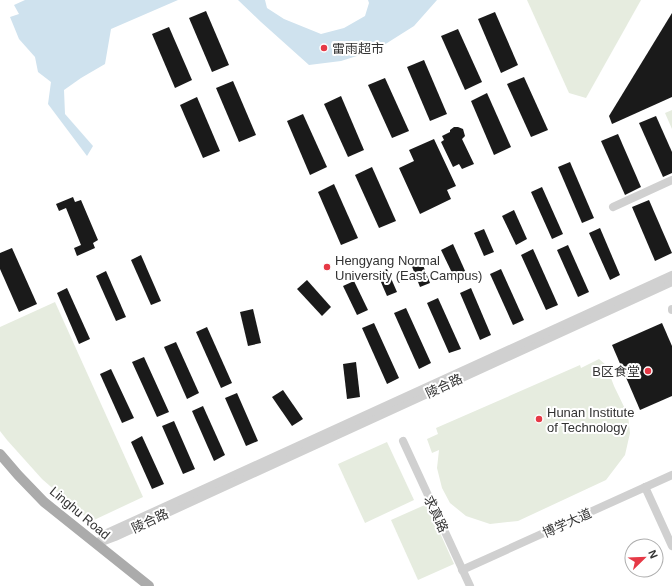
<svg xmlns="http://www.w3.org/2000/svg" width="672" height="586" viewBox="0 0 672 586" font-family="Arial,'Noto Sans SC',sans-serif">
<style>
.green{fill:#e6ecdf}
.water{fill:#cfe2ee}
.building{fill:#1a1a1a}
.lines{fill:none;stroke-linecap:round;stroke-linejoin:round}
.minor{stroke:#d0d0d0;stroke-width:8}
.major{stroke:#ababab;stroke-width:10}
.poi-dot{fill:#e63946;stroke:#fff;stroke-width:1.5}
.labels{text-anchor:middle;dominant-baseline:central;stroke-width:4;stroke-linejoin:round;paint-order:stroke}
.poi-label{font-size:13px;fill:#333;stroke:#fff;text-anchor:start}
.street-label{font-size:13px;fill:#333;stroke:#fff}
</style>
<rect width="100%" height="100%" fill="#fff"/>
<!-- green -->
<g class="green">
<polygon points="527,0 641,0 586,98 569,93"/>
<polygon points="672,110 672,129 665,113"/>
<polygon points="55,302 143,497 94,520 89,520 42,479 7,440 0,431 0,327"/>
<polygon points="599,359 606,365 614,386 628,415 630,433 625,455 606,480 518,521 490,524 466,516 450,503 442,488 437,468 439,450 432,453 427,439 438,434 436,428 580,365 581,368"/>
<polygon points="387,442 414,500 365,523 338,464"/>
<polygon points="427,504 454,564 418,580 391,520"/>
</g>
<!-- water -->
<g class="water">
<polygon points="25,0 178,0 111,29 105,64 81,78 64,90 65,114 93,146 87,156 48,104 51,82 38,72 35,57 19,39 10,17 19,14 14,5"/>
<polygon points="238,0 265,0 267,8 284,19 321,34 344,28 365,16 369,3 368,0 437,0 414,26 376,50 341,61 309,65 261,22"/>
</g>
<!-- building -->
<g class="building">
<polygon points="206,11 229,65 212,72 189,18"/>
<polygon points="495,12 518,65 501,73 478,19"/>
<polygon points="672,13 672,97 612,124 609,116"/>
<polygon points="169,27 192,80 175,88 152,34"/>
<polygon points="458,29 482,82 465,90 441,36"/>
<polygon points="424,60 447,114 430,121 407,67"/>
<polygon points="524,77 548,130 531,137 507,84"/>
<polygon points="385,78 409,131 392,138 368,85"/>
<polygon points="233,81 256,135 239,142 216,88"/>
<polygon points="487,93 511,147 494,155 471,101"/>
<polygon points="341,96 364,150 348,157 324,104"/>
<polygon points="197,97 220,151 203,158 180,105"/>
<polygon points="303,114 327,167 310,175 287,121"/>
<polygon points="656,116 672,152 672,173 663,177 639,123"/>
<polygon points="454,127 458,127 463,129 465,136 462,139 474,164 462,169 459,164 453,167 441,142 444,140 442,136 450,132 450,130"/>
<polygon points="618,134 641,187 625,195 601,141"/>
<polygon points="434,139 456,186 447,190 451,199 420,214 399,168 414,161 409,150"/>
<polygon points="570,162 594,218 582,223 558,167"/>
<polygon points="372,167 396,221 379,228 355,175"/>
<polygon points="334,184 358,238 341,245 318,192"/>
<polygon points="542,187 563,234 552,239 531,192"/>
<polygon points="73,197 75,202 81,200 98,240 93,243 95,248 77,256 74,248 81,245 66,208 59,211 56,204"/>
<polygon points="649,200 672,253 655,261 632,207"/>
<polygon points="514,210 527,239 516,245 502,216"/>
<polygon points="600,228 620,275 610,280 589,233"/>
<polygon points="484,229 494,252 484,256 474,233"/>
<polygon points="453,244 466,273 455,279 441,250"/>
<polygon points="568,245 589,292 578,297 557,250"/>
<polygon points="12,248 37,304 19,312 0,269 0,253"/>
<polygon points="533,249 558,305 546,310 521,255"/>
<polygon points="141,255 161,301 151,305 131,260"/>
<polygon points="421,260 430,283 420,287 411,264"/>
<polygon points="387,269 397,292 387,296 377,273"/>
<polygon points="501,269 524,320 513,325 490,274"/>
<polygon points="106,271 126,317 116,321 96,276"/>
<polygon points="307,280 331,307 322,316 297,289"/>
<polygon points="354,281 368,310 357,315 343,286"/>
<polygon points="67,288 90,339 79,344 57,293"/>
<polygon points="471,288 491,335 480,340 460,293"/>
<polygon points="438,298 461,349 449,353 427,303"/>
<polygon points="406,308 431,363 419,369 394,313"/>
<polygon points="253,309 261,343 248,346 240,312"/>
<polygon points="374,323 399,378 387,384 362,328"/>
<polygon points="662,323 672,346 672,396 640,410 612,345"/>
<polygon points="207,327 232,383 221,388 196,332"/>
<polygon points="176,342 199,393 187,399 164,347"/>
<polygon points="144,357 169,412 157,417 132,362"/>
<polygon points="356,362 360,397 347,399 343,364"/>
<polygon points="111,369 134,418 122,423 100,374"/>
<polygon points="283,390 303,419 292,426 272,397"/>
<polygon points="237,393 258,441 246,446 225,398"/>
<polygon points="203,406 225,455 214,461 192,411"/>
<polygon points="174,421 195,469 183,474 162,426"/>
<polygon points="142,436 164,484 152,489 131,442"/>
</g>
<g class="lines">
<!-- minor -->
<g class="minor">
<polyline points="613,207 672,180"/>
<polyline points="672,309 672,310"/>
<polyline points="403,441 470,586"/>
<polyline points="645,487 672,546"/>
<polyline points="99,543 115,537 672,282"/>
<polyline points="97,544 107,533 672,275"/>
<polyline points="462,570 672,475"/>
</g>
<!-- major -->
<polyline class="major" points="0,454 18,475 44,502 149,586"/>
</g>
<!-- markers -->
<g class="poi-dot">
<circle cx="324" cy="48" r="4"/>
<circle cx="327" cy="267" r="4"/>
<circle cx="648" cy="371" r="4"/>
<circle cx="539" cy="419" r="4"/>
</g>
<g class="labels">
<!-- poi labels -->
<g class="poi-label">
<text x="332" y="48">雷雨超市</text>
<text x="335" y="260">Hengyang Normal<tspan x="335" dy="15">University (East Campus)</tspan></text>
<text x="640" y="371" text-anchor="end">B区食堂</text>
<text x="547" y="412">Hunan Institute<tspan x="547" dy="15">of Technology</tspan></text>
</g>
<!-- street labels -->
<g class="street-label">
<text transform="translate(444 386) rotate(-25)">陵合路</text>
<text transform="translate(80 513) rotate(40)">Linghu Road</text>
<text transform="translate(436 514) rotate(65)">求真路</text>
<text transform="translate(150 521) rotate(-25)">陵合路</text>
<text transform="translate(567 523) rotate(-24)">博学大道</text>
</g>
</g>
<!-- north arrow -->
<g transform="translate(644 558) rotate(67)"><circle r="19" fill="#ffffff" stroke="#adadad"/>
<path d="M0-3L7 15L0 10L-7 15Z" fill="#e63946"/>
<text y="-6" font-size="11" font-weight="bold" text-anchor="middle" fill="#333333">N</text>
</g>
</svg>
